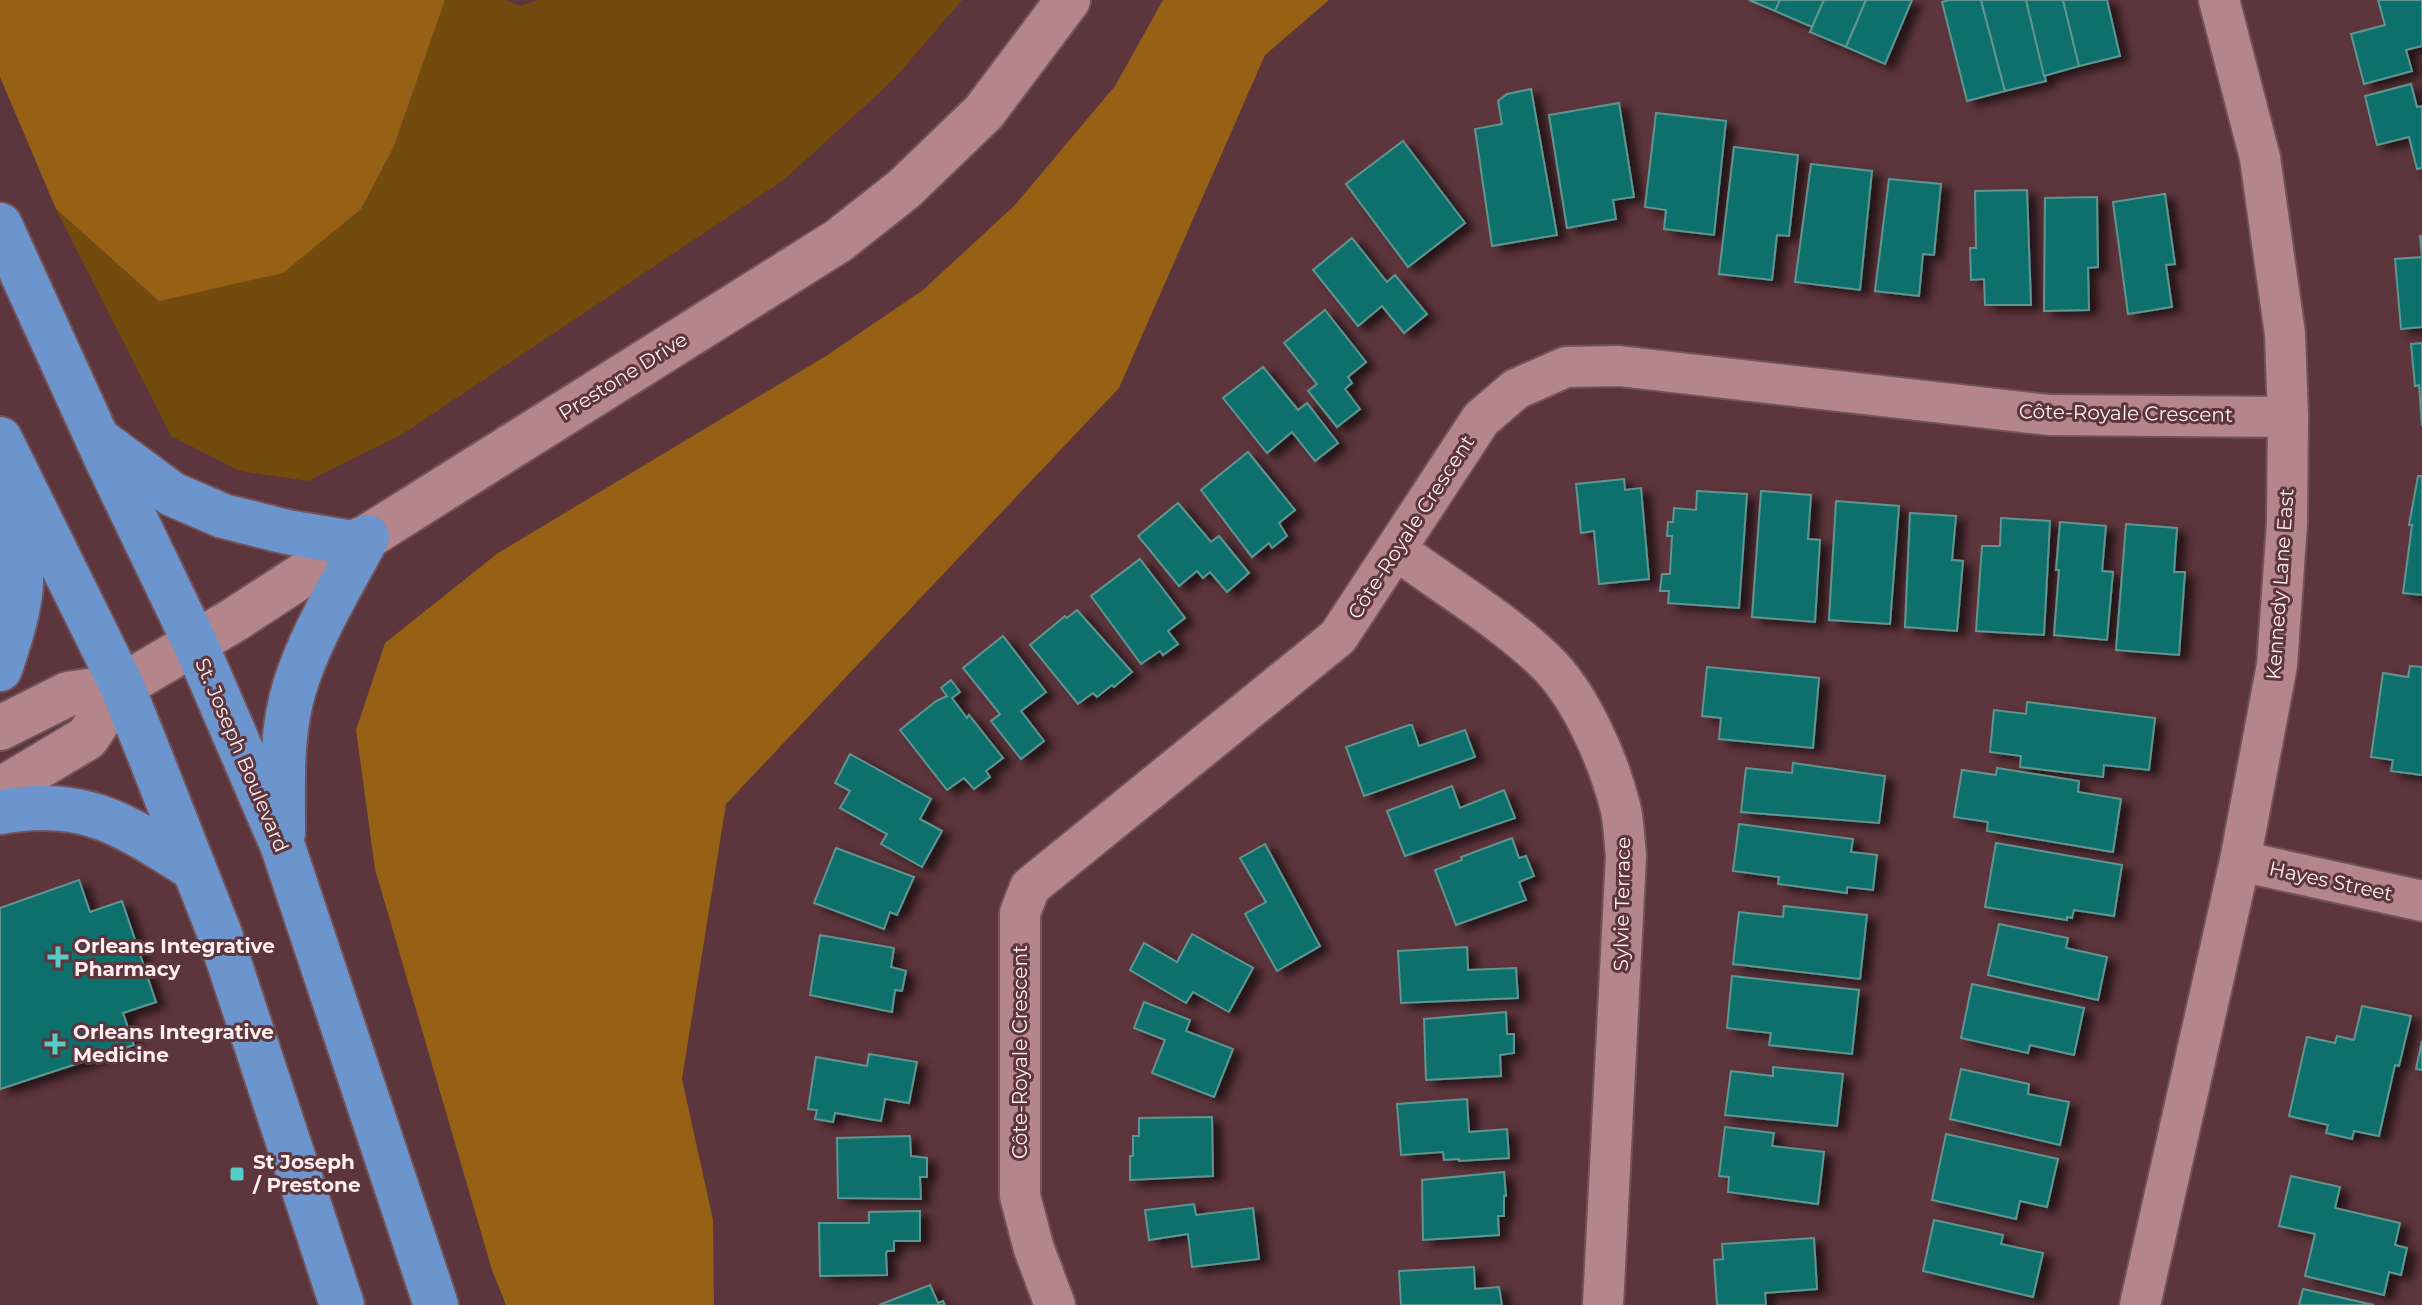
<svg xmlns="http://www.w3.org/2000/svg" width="2422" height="1305" viewBox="0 0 2422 1305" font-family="Montserrat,sans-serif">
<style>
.green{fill:#744b0e}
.forest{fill:#966114}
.building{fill:#0e706c;stroke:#5f9591;stroke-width:2;filter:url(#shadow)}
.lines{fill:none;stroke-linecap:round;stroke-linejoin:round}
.minor-casing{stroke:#725359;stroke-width:44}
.tertiary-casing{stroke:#725359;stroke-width:48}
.primary-casing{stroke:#725359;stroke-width:48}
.minor{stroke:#b4858b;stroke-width:40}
.tertiary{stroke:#b4858b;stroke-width:44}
.primary{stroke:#6d95cd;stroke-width:44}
.poi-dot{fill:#54cdc6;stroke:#5d353c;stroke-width:3}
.labels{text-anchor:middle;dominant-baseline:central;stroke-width:6;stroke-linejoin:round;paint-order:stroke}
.street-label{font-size:20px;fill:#ffeff1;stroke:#5d353c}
.poi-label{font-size:20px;font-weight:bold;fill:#ffeff1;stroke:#5d353c;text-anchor:start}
</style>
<defs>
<filter id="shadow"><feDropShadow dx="9" dy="5" stdDeviation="4" flood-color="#0009"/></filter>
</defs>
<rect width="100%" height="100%" fill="#5d353c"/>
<!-- green -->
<polygon class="green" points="445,0 505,0 520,6 538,0 962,0 894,79 785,179 401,435 308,481 240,471 171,436 56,209 159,301 394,146"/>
<!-- forest -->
<g class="forest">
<polygon points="0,0 445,0 394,146 361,209 283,273 159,301 56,209 0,77"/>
<polygon points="1163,0 1329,0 1265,55 1119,388 726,804 682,1079 713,1220 714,1305 506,1305 492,1270 375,869 356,730 385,643 498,553 826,356 923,290 1015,205 1115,86"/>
</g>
<!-- building -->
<g class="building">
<polygon points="1749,0 1780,0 1775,11"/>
<polygon points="1780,0 1824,0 1812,27 1775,11"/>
<polygon points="1824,0 1866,0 1846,47 1810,32"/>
<polygon points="1866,0 1912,0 1885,64 1846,47"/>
<polygon points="1949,0 1981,0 2005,91 1967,101 1942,2"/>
<polygon points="1981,0 2026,0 2046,81 2005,91"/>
<polygon points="2026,0 2063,0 2079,66 2044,76"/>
<polygon points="2063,0 2107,0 2120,56 2079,66"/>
<polygon points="2378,0 2422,0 2422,46 2406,50 2412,71 2364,84 2351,34 2385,25"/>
<polygon points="2411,84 2417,107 2422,106 2422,168 2417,169 2409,137 2377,145 2365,96"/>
<polygon points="1531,89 1557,235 1492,246 1475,129 1502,124 1498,101 1507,94"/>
<polygon points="1619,103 1634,197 1613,200 1616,219 1567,228 1549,115"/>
<polygon points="1656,113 1726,121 1714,235 1664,229 1666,210 1645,207"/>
<polygon points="1403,141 1465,223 1408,267 1346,184"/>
<polygon points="1734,147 1798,155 1789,236 1777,235 1772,280 1719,274"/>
<polygon points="1811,164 1872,171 1860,290 1795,282"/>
<polygon points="1889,179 1941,184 1934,255 1923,254 1919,296 1875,291"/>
<polygon points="2027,190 2031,305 1985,305 1984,279 1971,280 1970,248 1976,248 1975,191"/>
<polygon points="2165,194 2175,264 2166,265 2172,307 2128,314 2113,202"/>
<polygon points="2097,197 2098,267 2088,268 2089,310 2044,311 2045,198"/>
<polygon points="2420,236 2422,236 2422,327 2401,329 2395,259 2422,257"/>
<polygon points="1352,238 1387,282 1395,275 1427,314 1404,333 1382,306 1358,326 1313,270"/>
<polygon points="1325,310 1366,362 1348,377 1352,383 1345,389 1360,409 1337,427 1308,391 1317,384 1284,343"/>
<polygon points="2422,343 2422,426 2419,385 2415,386 2411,344"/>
<polygon points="1263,367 1298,410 1307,403 1338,443 1315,461 1292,432 1267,453 1223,398"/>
<polygon points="1248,452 1295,510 1279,523 1287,536 1272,548 1269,543 1252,557 1201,490"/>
<polygon points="2418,476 2422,476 2422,595 2403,593 2412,525 2409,525"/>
<polygon points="1624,479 1625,490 1641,488 1649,579 1599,584 1594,531 1581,533 1576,484"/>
<polygon points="1697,491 1747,494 1739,608 1668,603 1669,591 1660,591 1662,574 1670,574 1672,536 1667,536 1668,522 1673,522 1674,508 1696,510"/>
<polygon points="1761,491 1811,495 1808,539 1820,540 1815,622 1752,617"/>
<polygon points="1836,501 1899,506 1890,624 1829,620"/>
<polygon points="1178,503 1211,542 1219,536 1249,573 1227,592 1210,572 1203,578 1197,571 1179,586 1138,536"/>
<polygon points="1910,513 1956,516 1952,560 1963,561 1957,631 1905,627"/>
<polygon points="2001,518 2050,521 2044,635 1976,631 1982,546 2000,546"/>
<polygon points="2060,522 2106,526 2102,571 2113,572 2107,640 2054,635 2059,570 2056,570"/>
<polygon points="2126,524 2177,528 2174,572 2185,572 2179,655 2116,650"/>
<polygon points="1140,559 1185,618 1168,631 1178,644 1163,655 1160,651 1141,664 1091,596"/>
<polygon points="1077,610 1132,672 1114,687 1112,685 1097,697 1093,693 1078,704 1030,645 1065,616 1067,618"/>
<polygon points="1003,636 1046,692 1021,711 1044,741 1021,759 991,721 1000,714 963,668"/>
<polygon points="2410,666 2422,667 2422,775 2391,771 2393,760 2371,757 2383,673 2408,677"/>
<polygon points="1707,667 1819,678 1813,748 1719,739 1721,718 1702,716"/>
<polygon points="951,680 960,692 952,698 967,718 969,715 1003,758 986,771 990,777 974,789 964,778 947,790 900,730 936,701 947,696 941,688"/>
<polygon points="2027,702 2155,718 2149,770 2104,765 2103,777 2020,767 2021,756 1990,752 1994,710 2026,714"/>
<polygon points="1409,725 1412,725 1419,746 1465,730 1475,757 1364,796 1346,747"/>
<polygon points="850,754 931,799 920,819 942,831 922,867 881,844 887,834 840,808 850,791 835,783"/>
<polygon points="1793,763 1885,776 1879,823 1741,812 1746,768 1792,773"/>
<polygon points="1997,768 2079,781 2078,792 2121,799 2113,852 1987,831 1988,822 1954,817 1962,770 1996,775"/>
<polygon points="1452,786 1460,808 1504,790 1515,818 1405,856 1387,811"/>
<polygon points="1739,824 1853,839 1851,852 1877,855 1873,890 1847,887 1847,893 1778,884 1779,877 1733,871"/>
<polygon points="1512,838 1519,858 1526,856 1534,876 1519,882 1526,900 1456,925 1435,870 1462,860 1461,857"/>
<polygon points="1996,843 2122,865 2114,916 2074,910 2072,918 2067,917 2067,920 1985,907"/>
<polygon points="1265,844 1320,946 1277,971 1245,914 1266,902 1240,858"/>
<polygon points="836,848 914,877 897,915 890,912 884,929 814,903"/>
<polygon points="79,880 90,912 122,901 156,1002 123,1013 134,1045 0,1089 0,908"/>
<polygon points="1784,906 1867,915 1860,979 1733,964 1739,912 1783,917"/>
<polygon points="1999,924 2068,938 2066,948 2107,957 2098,1000 1988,975"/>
<polygon points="1192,934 1253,968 1229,1012 1193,992 1186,1003 1130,970 1144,943 1177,962"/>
<polygon points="820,935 894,948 891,967 906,971 902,991 895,990 892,1012 810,995"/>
<polygon points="1467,947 1468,970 1516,968 1518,998 1401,1003 1398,951"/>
<polygon points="1732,976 1859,990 1852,1054 1769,1045 1771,1033 1727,1028"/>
<polygon points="1972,984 2084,1008 2074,1055 2030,1045 2028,1053 1961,1038"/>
<polygon points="1144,1002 1190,1020 1186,1031 1233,1049 1214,1097 1152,1073 1165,1040 1134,1028"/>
<polygon points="2362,1006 2411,1016 2399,1066 2395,1065 2379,1136 2354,1131 2352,1139 2326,1133 2328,1125 2289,1116 2307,1037 2335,1043 2337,1036 2354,1040"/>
<polygon points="1506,1012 1507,1034 1514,1034 1514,1053 1500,1055 1501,1076 1426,1080 1424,1019"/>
<polygon points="2422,1041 2422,1070 2416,1069"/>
<polygon points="869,1054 917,1062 909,1103 885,1099 881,1121 835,1113 833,1122 815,1119 817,1110 808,1109 816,1057 867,1066"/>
<polygon points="1773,1067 1843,1074 1837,1126 1725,1115 1731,1071 1773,1076"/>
<polygon points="1961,1069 2029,1084 2028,1094 2069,1102 2060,1145 1950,1119"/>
<polygon points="1467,1099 1469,1132 1507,1129 1509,1158 1459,1161 1459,1159 1444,1160 1443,1152 1401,1155 1397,1104"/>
<polygon points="1212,1117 1213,1176 1130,1180 1130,1156 1133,1156 1133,1136 1139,1136 1139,1118"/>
<polygon points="1725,1127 1774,1133 1772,1146 1824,1152 1818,1204 1728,1192 1729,1177 1719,1176"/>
<polygon points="1946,1134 2058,1159 2047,1207 2020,1201 2016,1219 1932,1200"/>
<polygon points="910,1136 911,1156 927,1158 927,1177 920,1177 921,1199 838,1198 837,1138"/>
<polygon points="1504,1172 1506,1196 1504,1196 1504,1216 1498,1216 1499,1235 1423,1240 1422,1180"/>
<polygon points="2291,1176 2340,1187 2335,1208 2400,1223 2395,1245 2407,1248 2401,1275 2389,1272 2384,1295 2305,1276 2315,1234 2279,1226"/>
<polygon points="1194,1204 1196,1215 1253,1208 1259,1259 1192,1267 1188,1234 1149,1240 1145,1210"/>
<polygon points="920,1211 920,1241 894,1241 894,1251 887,1251 886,1254 887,1275 820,1276 819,1223 869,1223 869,1212"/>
<polygon points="1934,1220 2003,1235 2001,1244 2043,1253 2033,1297 1923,1271"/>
<polygon points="1814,1238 1817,1289 1765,1293 1766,1305 1717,1305 1714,1260 1723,1259 1722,1244"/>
<polygon points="1474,1267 1475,1289 1499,1287 1502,1305 1401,1305 1399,1271"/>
<polygon points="930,1285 938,1303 943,1301 945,1305 879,1305"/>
<polygon points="2303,1289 2374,1305 2299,1305"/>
</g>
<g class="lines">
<!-- minor casing -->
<g class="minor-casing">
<g id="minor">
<path d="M1397,550c48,36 103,68 147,110 36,34 64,99 76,146 4,15 4,33 6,49l-23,450"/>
<polyline points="2240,861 2422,901"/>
<polyline points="1055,1305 1034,1249 1020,1196 1020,913 1030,887 1338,637 1481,419 1516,389 1566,367 1619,366 2049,415 2288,417"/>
<polyline points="2140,1305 2240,861 2277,665 2287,523 2288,417 2285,334 2260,158 2219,0"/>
</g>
</g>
<!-- tertiary casing -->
<g class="tertiary-casing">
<g id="tertiary">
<polyline points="0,728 68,694 122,686 234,620 352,543 367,537 838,241 904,189 984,112 1068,0"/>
<polyline points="0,790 87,738 122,686"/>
</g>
</g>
<!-- primary casing -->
<g class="primary-casing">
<g id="primary">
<polyline points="0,225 107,460 195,643 283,847 436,1305"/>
<polyline points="0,439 122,686 152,761 219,932 342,1305"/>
<polyline points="99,440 172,494 223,516 287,532 352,543"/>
<path d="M0,669c8,-24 16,-48 20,-74 4,-33 -2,-69 -4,-103"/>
<path d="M0,812c86,-15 124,13 194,57"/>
<path d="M283,833c0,-49 -3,-100 12,-147 16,-52 47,-101 72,-149"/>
</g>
</g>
<!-- minor -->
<use href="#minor" class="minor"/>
<!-- tertiary -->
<use href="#tertiary" class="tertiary"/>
<!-- primary -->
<use href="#primary" class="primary"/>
</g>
<!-- markers -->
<g class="poi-dot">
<path d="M54 945h8v8h8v8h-8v8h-8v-8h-8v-8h8z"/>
<path d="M51 1032h8v8h8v8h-8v8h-8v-8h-8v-8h8z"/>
<rect x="229" y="1166" width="16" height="16" rx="4"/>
</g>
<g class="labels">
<!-- street labels -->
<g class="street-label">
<text transform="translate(623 376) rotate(-32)">Prestone Drive</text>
<text transform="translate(2126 413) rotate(1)">Côte-Royale Crescent</text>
<text transform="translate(1411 527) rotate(-57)">Côte-Royale Crescent</text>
<text transform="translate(2280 584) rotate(-86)">Kennedy Lane East</text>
<text transform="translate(242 755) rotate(67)">St. Joseph Boulevard</text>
<text transform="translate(2331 881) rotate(12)">Hayes Street</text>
<text transform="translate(1622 904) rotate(-89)">Sylvie Terrace</text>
<text transform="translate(1020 1052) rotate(-90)">Côte-Royale Crescent</text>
</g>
<!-- poi labels -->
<g class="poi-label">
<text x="74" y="946">Orleans Integrative<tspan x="74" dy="23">Pharmacy</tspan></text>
<text x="73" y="1032">Orleans Integrative<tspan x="73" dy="23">Medicine</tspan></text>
<text x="253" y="1162">St Joseph<tspan x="253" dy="23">/ Prestone</tspan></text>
</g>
</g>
</svg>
